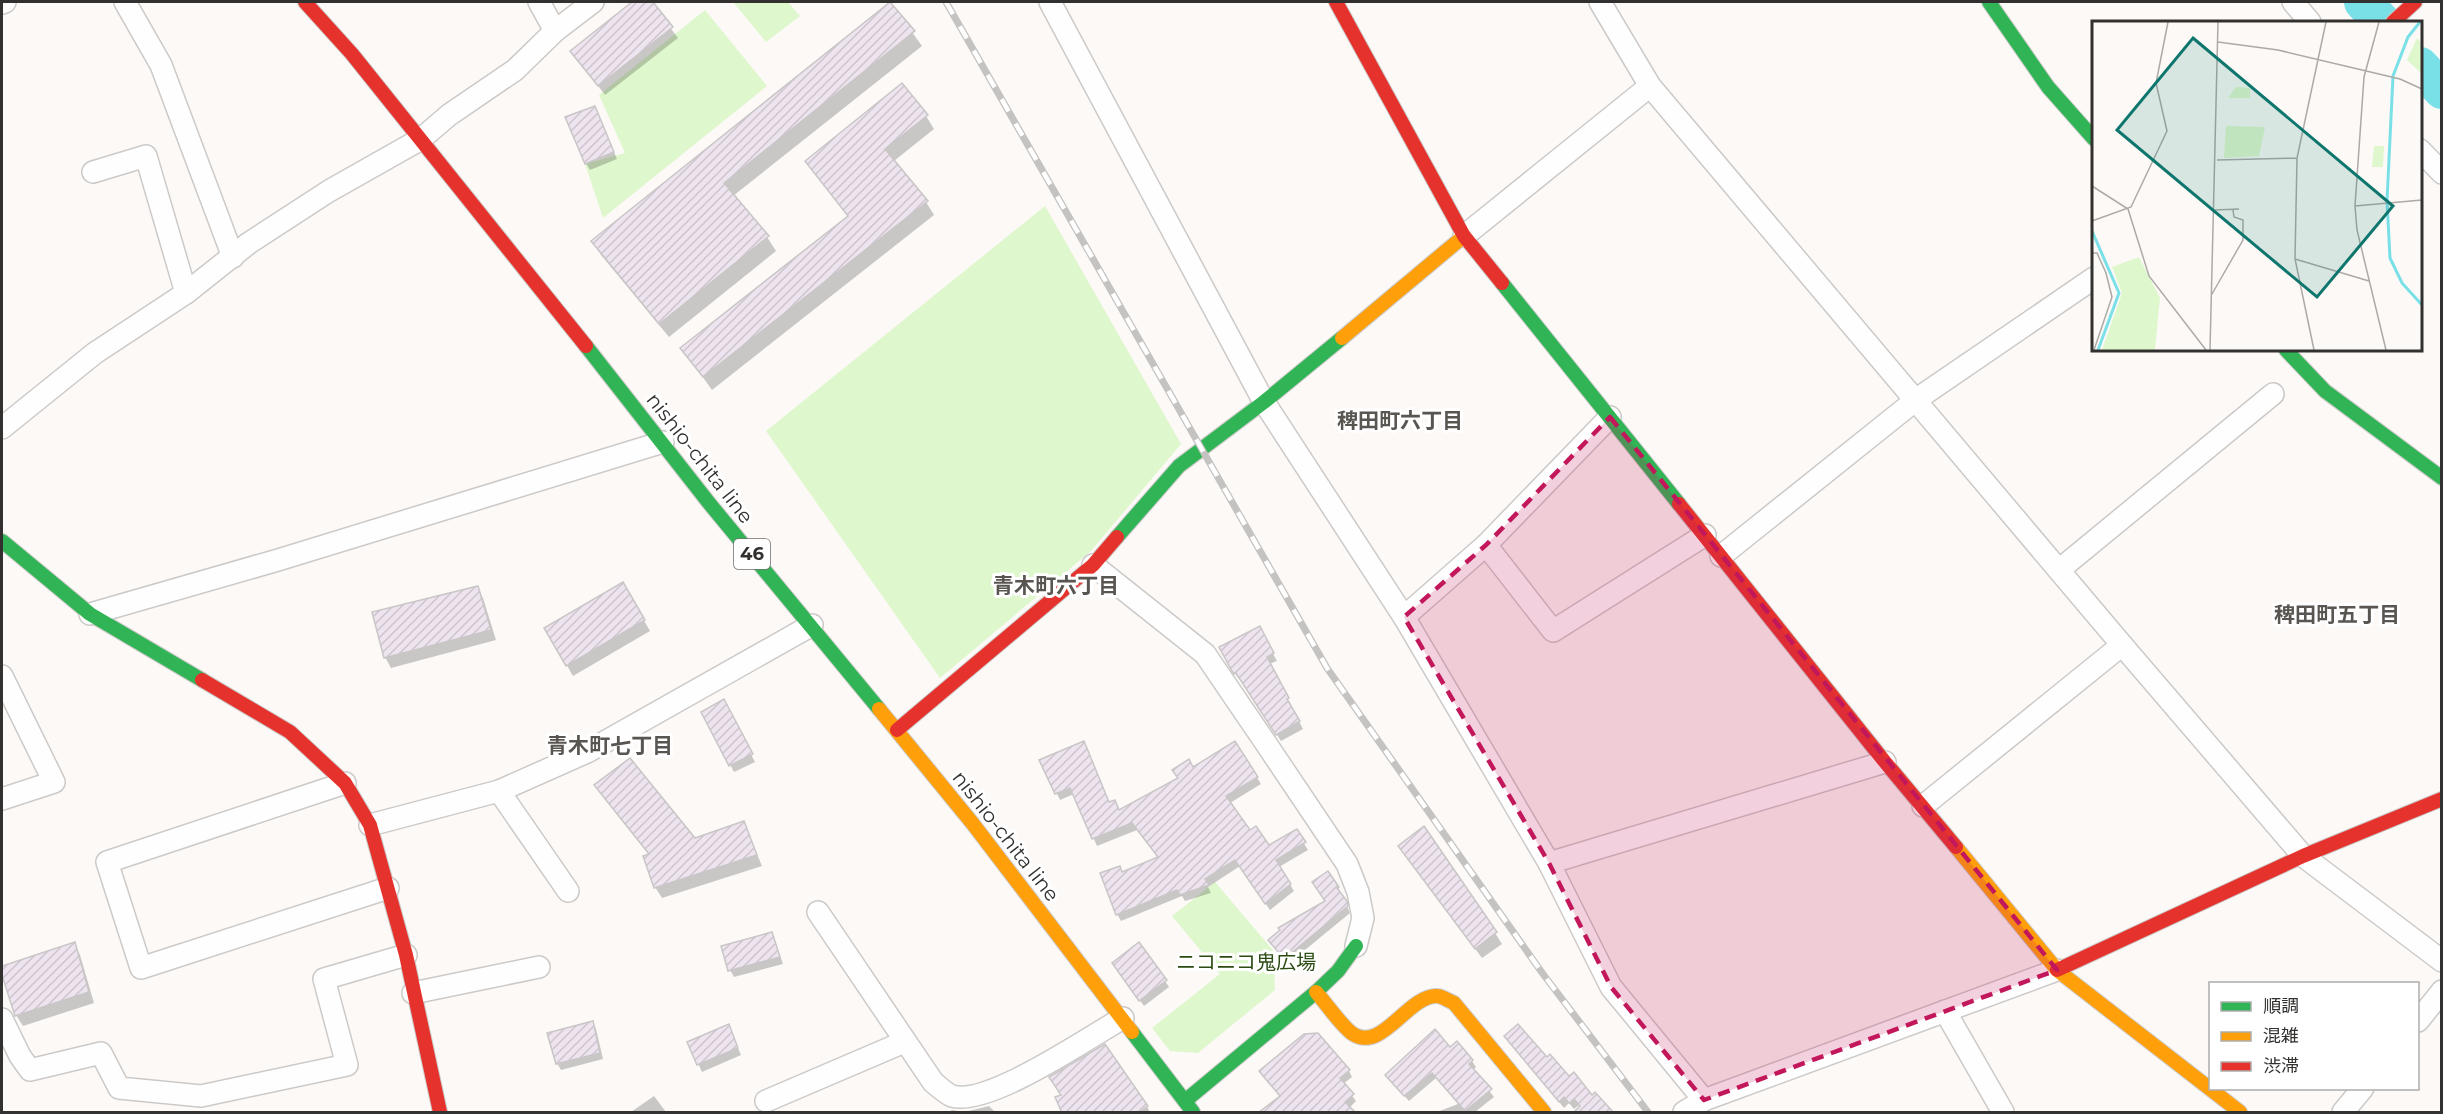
<svg xmlns="http://www.w3.org/2000/svg" width="2443" height="1114" viewBox="0 0 2443 1114" font-family="Montserrat,'Noto Sans JP',sans-serif">
<style>
.green{fill:#dff7cd}
.shadow{fill:#0003}
.lines{fill:none;stroke-linecap:round;stroke-linejoin:round}
.river{stroke:#7ae0e8;stroke-width:38}
.building{fill:url(#building-hatch);stroke:#c8c6c6;stroke-width:1.5}
.street-casing{stroke:#cccac8;stroke-width:24}
.fast-casing{stroke:#cccac8;stroke-width:16}
.slow-casing{stroke:#cccac8;stroke-width:16}
.jam-casing{stroke:#cccac8;stroke-width:16}
.street{stroke:#fffefe;stroke-width:21}
.fast{stroke:#30b455;stroke-width:14}
.slow{stroke:#ff9f0a;stroke-width:14}
.jam{stroke:#e5322d;stroke-width:14}
.rail-casing{stroke:#c4c3c2;stroke-width:7}
.rail{stroke:#fff;stroke-width:4.5;stroke-dasharray:14;stroke-linecap:butt}
.marked{fill:#c2185b;fill-opacity:0.2;stroke:#c2185b;stroke-width:4.5;stroke-dasharray:12 8;stroke-linejoin:round}
.labels{text-anchor:middle;dominant-baseline:central;stroke-width:6;stroke-linejoin:round;paint-order:stroke}
.shield{fill:#fff;stroke:#706f6d;stroke-width:1.5}
.shield-label{font-size:18px;font-weight:bold;fill:#33312f}
.street-label{font-size:20px;fill:#33312f;stroke:#fff}
.park-label{font-size:20px;fill:#2c4b13;stroke:#fff}
.neighbourhood-label{font-size:21px;font-weight:bold;fill:#595551;stroke:#fff}
.inset-river{fill:none;stroke:#7ae0e8;stroke-width:3}
.inset-road{fill:none;stroke:#aca9a7;stroke-width:1.5}
.view{fill:#0f766e;fill-opacity:0.15;stroke:#0f766e;stroke-width:3}
.inset-edge{fill:none;stroke:#33312f;stroke-width:3}
</style>
<defs>
<pattern id="building-hatch" width="6" height="6" patternUnits="userSpaceOnUse" patternTransform="scale(1.5)"><rect width="6" height="6" fill="#eee4ef"/><path d="M-1 1l2-2M0 6l6-6M5 7l2-2" fill="none" stroke="#cdc4cd"/></pattern>
</defs>
<rect width="100%" height="100%" fill="#fcf9f7"/>
<!-- green -->
<g class="green">
<polygon points="733,2 788,2 800,16 766,42"/>
<polygon points="705,10 767,86 603,218 585,164 625,153 599,95"/>
<polygon points="1045,206 1181,444 1091,551 940,678 766,431"/>
<polygon points="1215,882 1283,962 1274,970 1275,990 1198,1053 1170,1051 1152,1028 1220,974 1172,916"/>
</g>
<!-- shadow -->
<g class="shadow">
<polygon points="634,2 651,2 678,38 605,95 572,51"/>
<polygon points="891,3 922,46 733,196 767,237 776,251 669,337 601,255 593,241"/>
<polygon points="598,115 617,159 590,170 586,163"/>
<polygon points="926,116 934,129 894,161 926,202 934,215 712,390 682,348 848,217 807,161"/>
<polygon points="623,584 650,631 573,676 546,629"/>
<polygon points="477,587 483,598 496,640 391,668 385,657"/>
<polygon points="1259,628 1277,661 1269,664 1303,729 1281,741 1241,679 1238,678 1221,648"/>
<polygon points="723,701 755,762 734,772 703,712"/>
<polygon points="1235,743 1261,784 1230,803 1249,832 1268,847 1296,831 1308,850 1279,867 1294,891 1270,910 1240,866 1208,887 1211,893 1185,901 1182,896 1121,921 1117,914 1123,874 1159,858 1137,830 1097,846 1074,794 1060,800 1041,761 1110,804 1115,802 1120,812 1179,778"/>
<polygon points="603,796 694,840 744,823 762,866 662,898 655,887 650,855"/>
<polygon points="1399,846 1495,933 1502,944 1482,958"/>
<polygon points="1338,887 1350,913 1288,964 1273,946 1327,902 1317,888"/>
<polygon points="772,933 783,964 734,977 730,970"/>
<polygon points="74,944 80,955 94,1003 23,1026 16,1015 2,967"/>
<polygon points="1117,970 1165,981 1169,987 1144,1006"/>
<polygon points="592,1022 596,1029 603,1059 561,1070 557,1063"/>
<polygon points="728,1026 741,1055 702,1072 689,1043"/>
<polygon points="1506,1037 1546,1059 1586,1112 1579,1105 1574,1109 1569,1103 1564,1108"/>
<polygon points="1450,1049 1472,1061 1476,1067 1473,1070 1494,1097 1475,1112 1437,1112 1458,1104 1436,1078 1409,1101 1391,1081"/>
<polygon points="1261,1071 1349,1071 1352,1077 1343,1084 1356,1101 1349,1108 1281,1097"/>
<polygon points="654,1096 666,1112 631,1112"/>
<polygon points="989,1106 995,1112 949,1112 952,1110 964,1112"/>
<polygon points="1147,1107 1150,1112 1063,1112"/>
</g>
<g class="lines">
<!-- river -->
<g class="river">
<polyline points="2363,2 2382,22"/>
<polyline points="2420,66 2442,90"/>
</g>
</g>
<!-- building -->
<g class="building">
<polygon points="632,2 653,2 673,27 598,86 570,51"/>
<polygon points="890,2 915,31 724,183 769,236 659,324 591,241"/>
<polygon points="902,83 928,115 885,149 928,201 703,377 680,348 848,216 805,161"/>
<polygon points="595,106 614,152 585,164 565,117"/>
<polygon points="623,582 645,620 566,666 544,628"/>
<polygon points="478,586 491,630 384,658 372,612"/>
<polygon points="1260,626 1274,653 1267,657 1289,698 1287,699 1300,721 1276,735 1236,673 1234,674 1232,671 1219,647"/>
<polygon points="724,699 753,754 729,766 701,712"/>
<polygon points="1084,741 1109,802 1115,800 1119,810 1178,778 1172,770 1189,759 1193,767 1235,741 1258,777 1226,796 1250,830 1256,826 1269,845 1297,829 1306,842 1276,860 1291,884 1265,904 1235,860 1205,879 1209,885 1180,895 1177,890 1116,915 1100,873 1120,866 1122,872 1158,857 1132,823 1092,839 1070,788 1055,794 1039,760"/>
<polygon points="630,758 695,838 744,821 757,855 654,888 643,856 649,854 594,785"/>
<polygon points="1424,826 1497,932 1475,949 1398,846"/>
<polygon points="1328,871 1339,887 1337,888 1347,901 1348,906 1284,959 1268,940 1280,930 1278,928 1325,901 1312,882"/>
<polygon points="772,932 780,957 728,971 721,946"/>
<polygon points="75,942 89,992 15,1016 2,975 2,966"/>
<polygon points="1139,942 1167,980 1139,1001 1112,963"/>
<polygon points="593,1021 600,1053 556,1064 547,1033"/>
<polygon points="729,1024 738,1048 697,1065 687,1042"/>
<polygon points="1518,1024 1547,1057 1550,1054 1569,1076 1574,1072 1592,1095 1595,1092 1614,1113 1573,1113 1580,1106 1574,1099 1569,1103 1564,1097 1559,1102 1504,1036"/>
<polygon points="1435,1029 1450,1047 1457,1041 1473,1060 1469,1064 1492,1089 1465,1111 1432,1073 1404,1096 1385,1075"/>
<polygon points="1318,1033 1350,1070 1340,1078 1354,1094 1345,1102 1356,1113 1258,1113 1280,1096 1259,1071 1304,1034"/>
<polygon points="1105,1044 1148,1106 1138,1113 1062,1113 1055,1097 1061,1095 1049,1077"/>
</g>
<g class="lines">
<!-- street casing -->
<g class="street-casing">
<g id="street">
<polyline points="125,2 161,65 233,257"/>
<polyline points="539,2 555,31"/>
<polyline points="1050,2 1264,402 1404,617 1549,863 1611,987 1704,1100"/>
<polyline points="1600,2 1650,86 2122,645 2303,856 2442,961"/>
<polyline points="2293,2 2310,22"/>
<polyline points="2,3 5,2"/>
<polyline points="2420,150 2442,173"/>
<polyline points="93,172 146,156 186,293"/>
<polyline points="1464,236 1650,86"/>
<polyline points="2,428 95,353 186,293 249,243 329,191 421,139 449,115 515,70 555,31 593,2"/>
<polyline points="1486,545 1553,631 1705,535"/>
<polyline points="1721,556 1917,399 2094,278"/>
<polyline points="1093,565 1205,654 1265,742 1347,864 1358,892 1363,918 1356,946"/>
<polyline points="2059,570 2273,394"/>
<polyline points="90,614 278,560 663,442"/>
<polyline points="1404,617 1486,545 1610,417"/>
<polyline points="2,676 54,782 2,799"/>
<polyline points="345,783 107,862 141,968 388,888"/>
<polyline points="499,791 568,891"/>
<polyline points="1923,806 2122,645"/>
<polyline points="370,825 499,791 587,752 812,625"/>
<polyline points="1549,863 1885,762"/>
<path d="M818,912l115,170c5,4 13,12 19,14 36,11 137,-59 171,-78"/>
<polyline points="413,993 539,967"/>
<polyline points="1945,1011 2003,1112"/>
<polyline points="2,1019 20,1056 30,1070 101,1053 119,1088 201,1096 347,1065 324,979 406,955"/>
<polyline points="2418,1021 2442,991"/>
<polyline points="766,1101 904,1042"/>
<polyline points="1684,1112 1704,1100 2057,970"/>
<polyline points="2343,1112 2363,1088"/>
</g>
</g>
<!-- fast casing -->
<g class="fast-casing">
<g id="fast">
<polyline points="1989,2 2048,87 2094,139"/>
<polyline points="1502,283 1679,504"/>
<polyline points="586,346 709,503 879,709"/>
<polyline points="2286,350 2325,391 2442,478"/>
<polyline points="1117,537 1179,466 1264,402 1342,338"/>
<polyline points="2,541 90,614 202,680"/>
<polyline points="1132,1032 1193,1112"/>
<polyline points="1185,1101 1316,992 1338,971 1356,946"/>
</g>
</g>
<!-- slow casing -->
<g class="slow-casing">
<g id="slow">
<polyline points="1342,338 1464,236"/>
<polyline points="879,709 973,824 1132,1032"/>
<polyline points="1956,847 2057,970 2240,1112"/>
<path d="M1316,992c9,10 27,36 37,42 29,19 55,-39 84,-38 5,0 12,5 17,7l90,109"/>
</g>
</g>
<!-- jam casing -->
<g class="jam-casing">
<g id="jam">
<polyline points="305,2 352,54 586,346"/>
<polyline points="1336,2 1464,236 1502,283"/>
<polyline points="2393,22 2415,2"/>
<polyline points="1679,504 1885,762 1956,847"/>
<polyline points="202,680 290,732 345,783 370,825 406,955 440,1112"/>
<polyline points="897,730 1093,565 1117,537"/>
<polyline points="2057,970 2303,856 2442,799"/>
</g>
</g>
<!-- street -->
<use href="#street" class="street"/>
<!-- fast -->
<use href="#fast" class="fast"/>
<!-- slow -->
<use href="#slow" class="slow"/>
<!-- jam -->
<use href="#jam" class="jam"/>
<!-- rail casing -->
<g class="rail-casing">
<polyline id="rail" points="946,2 1327,668 1543,974 1648,1112"/>
</g>
<!-- rail -->
<use href="#rail" class="rail"/>
</g>
<!-- marked area -->
<path class="marked" d="M1610,417l447,553 -353,130 -93,-113 -62,-124 -145,-246 82,-72z"/>
<g class="labels">
<!-- shield labels -->
<rect class="shield" x="734" y="539" width="36" height="30" rx="4.5"/>
<g class="shield-label">
<text x="752" y="554">46</text>
</g>
<!-- street labels -->
<g class="street-label">
<text transform="translate(700 458) rotate(52)">nishio-chita line</text>
<text transform="translate(1006 836) rotate(52)">nishio-chita line</text>
</g>
<!-- park labels -->
<g class="park-label">
<text x="1246" y="962">ニコニコ鬼広場</text>
</g>
<!-- neighbourhood labels -->
<g class="neighbourhood-label">
<text x="1400" y="420">稗田町六丁目</text>
<text x="1056" y="585">青木町六丁目</text>
<text x="2337" y="614">稗田町五丁目</text>
<text x="610" y="745">青木町七丁目</text>
</g>
</g>
<!-- overview -->
<g transform="translate(2092 21)">
<rect width="330" height="330" fill="#fcf9f7"/>
<path d="M47,236l21,41 -5,52h-53l20,-57 -10,-26z" fill="#dff7cd"/>
<path d="M325,17l5,6v30l-15,-14zM144,66l14,1v10h-22zM134,105l39,1 -6,29 -35,2zM282,125h10l-1,21h-11z" fill="#dff7cd"/>
<path class="inset-river" d="M328,1l-12,15 -15,39 -6,125 3,57 12,25 20,22M0,210l27,62 -21,57"/>
<path class="inset-road" d="M287,1l-15,55 -9,129 2,24 29,120M126,21l60,8 122,29 22,10M125,139l80,-2M0,165l36,23 21,67 57,74M263,185l67,-6M123,189l24,-1M0,200l39,-14 36,-76 -11,-48 12,-61M0,232h5l9,20 6,24 -18,53M203,238l74,22M120,273l31,-54v-20l-9,-3 -1,-7M118,329l8,-328M222,329l-19,-91 2,-101 29,-136"/>
<path class="view" d="M101,17l200,168 -76,91 -200,-167z"/>
<rect width="330" height="330" class="inset-edge"/>
</g>
<!-- border -->
<rect width="2443" height="1114" fill="none" stroke="#33312f" stroke-width="6"/>
<!-- legend -->
<rect x="2209" y="982" width="210" height="108" fill="#ffffff" stroke="#adadac" stroke-width="1.5"/>
<rect x="2221" y="1002" width="30" height="9" fill="#30b455" stroke="#adadac" stroke-width="1.5"/>
<text x="2263" y="1012" font-size="18" fill="#33312f">順調</text>
<rect x="2221" y="1032" width="30" height="9" fill="#ff9f0a" stroke="#adadac" stroke-width="1.5"/>
<text x="2263" y="1042" font-size="18" fill="#33312f">混雑</text>
<rect x="2221" y="1062" width="30" height="9" fill="#e5322d" stroke="#adadac" stroke-width="1.5"/>
<text x="2263" y="1072" font-size="18" fill="#33312f">渋滞</text>
</svg>
